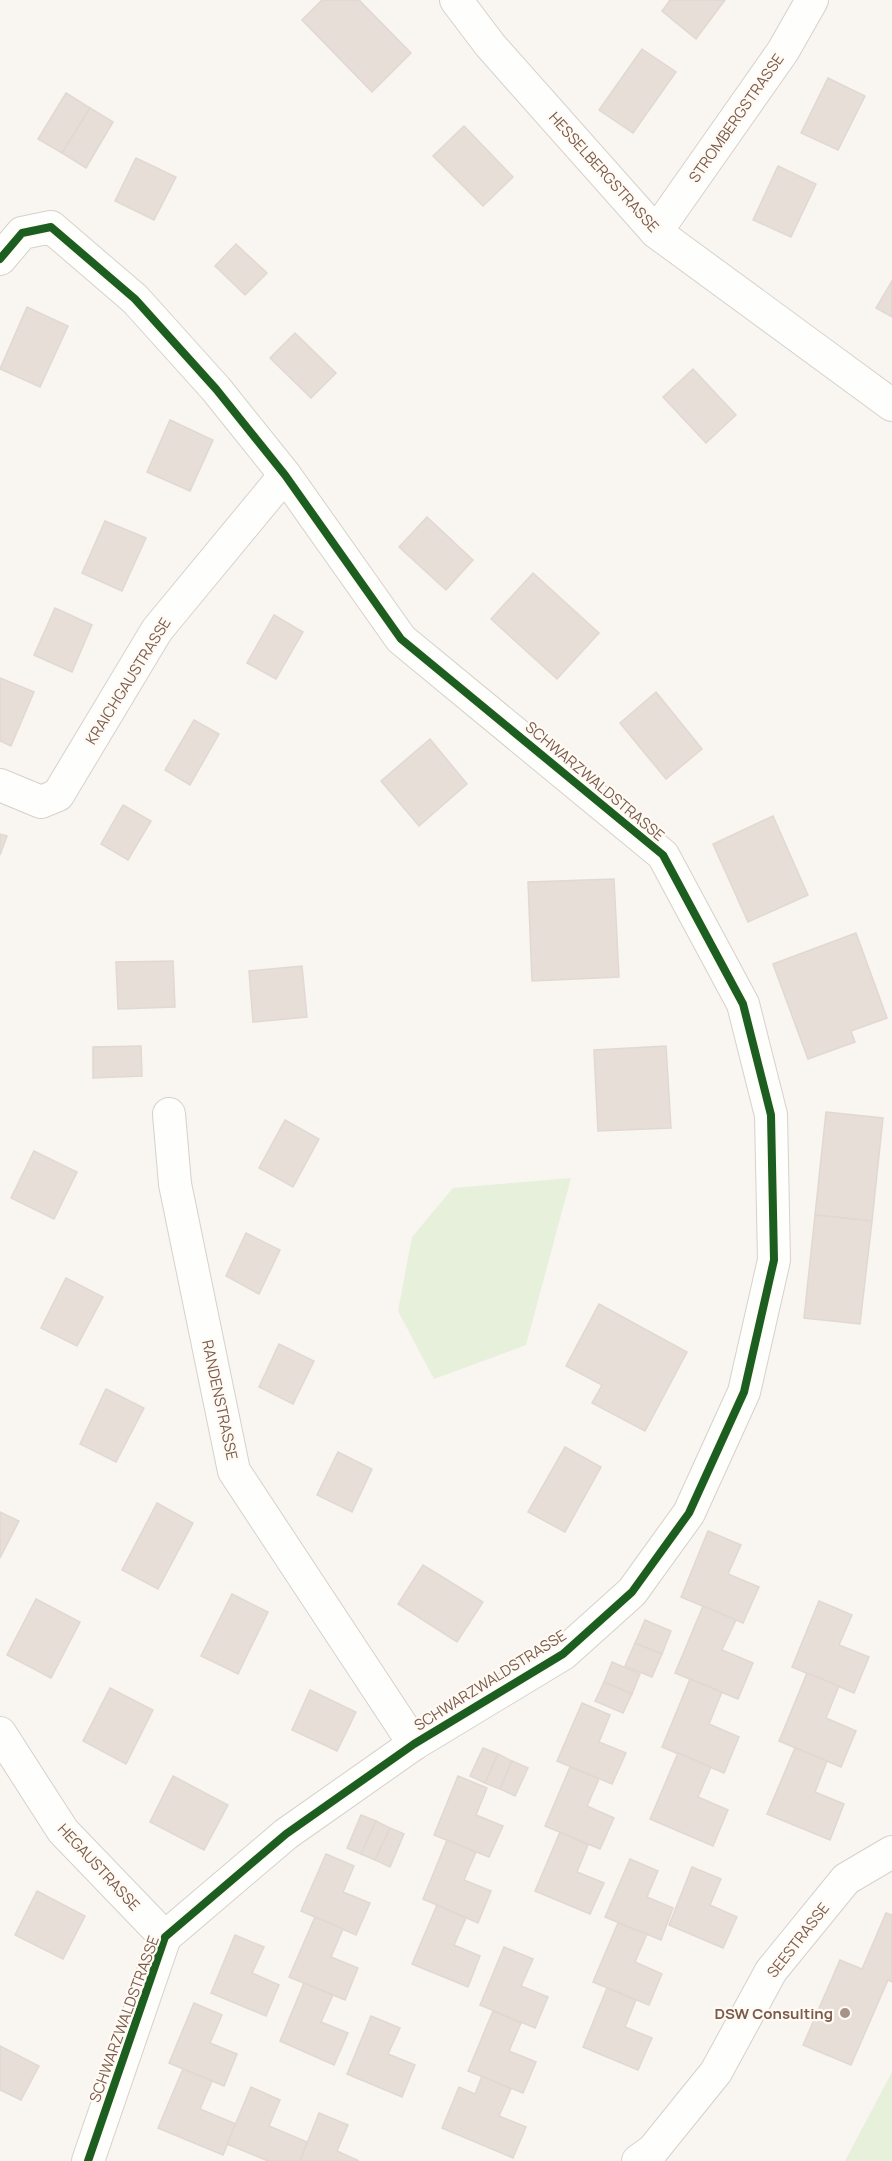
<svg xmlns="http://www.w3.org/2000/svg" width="892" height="2161" viewBox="0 0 892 2161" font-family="Manrope,sans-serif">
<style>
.green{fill:#e7f0db}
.building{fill:#e6ded7;stroke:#e2d8d2;stroke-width:1.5}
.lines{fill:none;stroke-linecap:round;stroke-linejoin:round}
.street-casing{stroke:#d7d1cb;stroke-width:34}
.street{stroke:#fefefd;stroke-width:32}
.cycleway-casing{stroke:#fffaf3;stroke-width:11}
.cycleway{stroke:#1b5e20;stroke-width:8}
.poi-dot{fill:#a69286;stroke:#fffaf3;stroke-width:2}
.labels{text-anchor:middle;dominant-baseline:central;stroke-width:4.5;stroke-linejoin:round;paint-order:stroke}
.street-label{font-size:15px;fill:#7a5c4d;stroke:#fffaf3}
.poi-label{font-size:15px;font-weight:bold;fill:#7a5c4d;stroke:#fffaf3;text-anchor:end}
</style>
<rect width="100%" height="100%" fill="#f9f5f0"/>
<!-- green -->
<g class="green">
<polygon points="571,1178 526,1345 434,1379 398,1311 412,1237 453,1188"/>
<polygon points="892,2072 892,2161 845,2161"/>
</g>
<!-- building -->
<g class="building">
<polygon points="322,0 359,0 411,53 372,92 302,20"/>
<polygon points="670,0 725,0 696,39 662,11"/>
<polygon points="642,49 676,72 633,133 599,110"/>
<polygon points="828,78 865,96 838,150 801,133"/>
<polygon points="66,93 90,108 62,153 38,139"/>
<polygon points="90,108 113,122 86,168 62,153"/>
<polygon points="464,126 513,177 483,206 433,156"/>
<polygon points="136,158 176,177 154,220 115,201"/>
<polygon points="778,166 816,184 791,237 753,220"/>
<polygon points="236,244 267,273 245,295 215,266"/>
<polygon points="892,281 892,317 876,308"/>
<polygon points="27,307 68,326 40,387 0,369"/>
<polygon points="295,333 336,373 311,398 270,358"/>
<polygon points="693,369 736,415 706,443 663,397"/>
<polygon points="170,420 213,440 190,491 147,472"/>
<polygon points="427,517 473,560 446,590 399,547"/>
<polygon points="105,521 146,538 122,591 82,573"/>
<polygon points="533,573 599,633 557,679 491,619"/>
<polygon points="55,608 92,625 72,672 34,655"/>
<polygon points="274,615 303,632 276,679 247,663"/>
<polygon points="0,678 34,692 11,746 0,741"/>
<polygon points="656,692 702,749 666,779 620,723"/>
<polygon points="194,720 219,734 190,785 165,770"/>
<polygon points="430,739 467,784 419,826 381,781"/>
<polygon points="123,805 151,821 128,860 101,844"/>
<polygon points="773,816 808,895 748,922 713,844"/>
<polygon points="0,834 7,836 0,855"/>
<polygon points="614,879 619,977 532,981 528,882"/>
<polygon points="856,933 887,1018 851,1031 855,1042 808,1059 773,964"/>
<polygon points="173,961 175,1007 118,1009 116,962"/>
<polygon points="302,966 307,1017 253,1022 249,971"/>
<polygon points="141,1046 142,1076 93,1078 93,1047"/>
<polygon points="666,1046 671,1128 598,1131 594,1050"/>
<polygon points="826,1112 883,1118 872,1221 815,1215"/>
<polygon points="285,1120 319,1139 293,1187 259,1168"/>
<polygon points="34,1151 77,1172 54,1219 11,1198"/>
<polygon points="815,1215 872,1221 860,1324 804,1318"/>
<polygon points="246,1233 280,1250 259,1294 226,1276"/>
<polygon points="66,1278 103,1297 77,1346 41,1328"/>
<polygon points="599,1304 687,1352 645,1431 592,1403 602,1385 566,1366"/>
<polygon points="279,1344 314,1361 293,1404 259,1387"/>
<polygon points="106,1389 144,1408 116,1462 80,1444"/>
<polygon points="565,1447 601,1467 565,1532 528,1512"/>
<polygon points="338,1452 372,1469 352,1512 317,1495"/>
<polygon points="157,1503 193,1523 158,1589 122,1570"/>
<polygon points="0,1512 19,1521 0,1558"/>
<polygon points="708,1531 741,1545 728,1574 759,1587 743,1623 681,1597"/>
<polygon points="423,1565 483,1602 457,1642 398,1604"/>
<polygon points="232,1594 268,1612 238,1674 201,1656"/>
<polygon points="36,1599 80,1622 51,1678 7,1655"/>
<polygon points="819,1601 852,1615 839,1645 869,1657 854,1693 792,1667"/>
<polygon points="703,1606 736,1620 722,1650 753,1663 738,1699 675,1673"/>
<polygon points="645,1620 671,1631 662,1654 635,1643"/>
<polygon points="635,1643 662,1654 652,1677 625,1666"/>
<polygon points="612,1662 640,1674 632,1694 604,1682"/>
<polygon points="807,1673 839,1686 826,1718 856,1731 841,1767 779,1741"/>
<polygon points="690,1679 722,1692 709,1724 739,1737 724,1773 662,1747"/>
<polygon points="604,1682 632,1694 623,1713 595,1701"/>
<polygon points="110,1688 153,1710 126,1764 83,1741"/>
<polygon points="310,1690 356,1712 337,1751 292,1730"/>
<polygon points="582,1703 610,1715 599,1742 626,1753 612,1784 557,1761"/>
<polygon points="483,1748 498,1754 485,1783 470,1776"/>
<polygon points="795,1748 827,1761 815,1792 844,1804 830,1840 767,1814"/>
<polygon points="678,1753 711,1767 698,1797 728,1810 713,1846 650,1819"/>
<polygon points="498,1754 512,1761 500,1789 485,1783"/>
<polygon points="512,1761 528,1768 515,1796 500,1789"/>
<polygon points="570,1767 599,1779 587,1806 614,1818 600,1849 545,1826"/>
<polygon points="173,1776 228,1805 204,1850 150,1822"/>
<polygon points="458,1776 487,1788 476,1815 503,1826 489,1857 434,1835"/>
<polygon points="361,1815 376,1821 361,1854 347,1848"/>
<polygon points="376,1821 390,1828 375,1860 361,1854"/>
<polygon points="390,1828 404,1834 390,1867 375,1860"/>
<polygon points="560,1832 588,1845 577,1872 604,1883 590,1914 535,1891"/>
<polygon points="447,1840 476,1852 464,1880 491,1891 478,1923 423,1899"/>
<polygon points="326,1854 354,1866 343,1892 370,1903 356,1935 301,1911"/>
<polygon points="630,1859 658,1871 647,1897 673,1908 661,1940 605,1917"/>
<polygon points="692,1867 721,1879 710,1905 737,1917 723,1948 669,1925"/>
<polygon points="37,1891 85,1916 63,1959 15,1935"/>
<polygon points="437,1905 466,1918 454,1945 480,1956 468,1987 412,1964"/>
<polygon points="886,1913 892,1915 892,1982 888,1980 851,2065 803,2045 840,1960 862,1969"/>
<polygon points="315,1917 343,1929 331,1957 358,1968 345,2000 289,1977"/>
<polygon points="618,1923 647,1934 635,1962 662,1974 649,2005 593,1982"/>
<polygon points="235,1935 264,1947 252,1973 279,1985 266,2016 211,1993"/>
<polygon points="504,1947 533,1959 521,1986 548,1997 535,2028 480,2005"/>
<polygon points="304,1983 333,1995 321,2022 348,2033 334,2065 280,2041"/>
<polygon points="607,1988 636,2000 625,2027 652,2038 638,2070 583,2047"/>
<polygon points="194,2003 222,2015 210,2043 237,2054 224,2086 169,2063"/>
<polygon points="493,2011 521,2023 509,2051 536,2062 523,2093 468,2071"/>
<polygon points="371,2016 400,2028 388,2054 415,2065 402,2097 347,2074"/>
<polygon points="0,2046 39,2066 21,2100 0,2090"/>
<polygon points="183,2069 212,2081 200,2109 236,2124 223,2155 158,2128"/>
<polygon points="482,2076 511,2089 499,2116 526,2127 513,2158 442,2128 459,2087 475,2094"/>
<polygon points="251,2087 280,2100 269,2126 307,2142 300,2161 268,2161 227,2144"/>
<polygon points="319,2113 348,2125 337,2151 359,2161 300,2161"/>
</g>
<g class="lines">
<!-- street casing -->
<g class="street-casing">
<g id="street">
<polyline points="456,0 490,45 656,232 892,405"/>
<polyline points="656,232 783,51 812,0"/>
<polyline points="0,259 22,233 51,227 135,299 216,389 285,475 401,639 663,855 743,1004 771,1115 774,1260 744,1392 689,1513 632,1592 563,1654 414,1744 286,1834 165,1937 88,2161"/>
<polyline points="0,785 41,802 58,795 157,630 285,475"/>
<polyline points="169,1114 175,1184 234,1471 414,1744"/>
<polyline points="0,1733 63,1831 165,1937"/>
<polyline points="638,2161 653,2150 716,2072 771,1971 846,1879 892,1852"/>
</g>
</g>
<!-- street -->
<use href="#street" class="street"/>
<!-- cycleway casing -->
<g class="cycleway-casing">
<polyline id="cycleway" points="0,259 22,233 51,227 135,299 216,389 285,475 401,639 663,855 743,1004 771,1115 774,1260 744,1392 689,1513 632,1592 563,1654 414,1744 286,1834 165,1937 88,2161"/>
</g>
<!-- cycleway -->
<use href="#cycleway" class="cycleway"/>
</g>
<!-- markers -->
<circle class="poi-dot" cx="845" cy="2013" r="6"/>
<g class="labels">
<!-- street labels -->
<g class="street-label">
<text transform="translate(736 118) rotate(-55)">STROMBERGSTRASSE</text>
<text transform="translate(604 172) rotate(48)">HESSELBERGSTRASSE</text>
<text transform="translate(128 681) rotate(-58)">KRAICHGAUSTRASSE</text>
<text transform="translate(595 781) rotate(40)">SCHWARZWALDSTRASSE</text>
<text transform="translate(220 1400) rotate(78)">RANDENSTRASSE</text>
<text transform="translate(490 1680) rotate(-32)">SCHWARZWALDSTRASSE</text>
<text transform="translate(99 1867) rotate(47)">HEGAUSTRASSE</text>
<text transform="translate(798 1940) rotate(-52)">SEESTRASSE</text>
<text transform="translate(124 2019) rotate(-70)">SCHWARZWALDSTRASSE</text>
</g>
<!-- poi labels -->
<g class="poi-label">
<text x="833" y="2013">DSW Consulting</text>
</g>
</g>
</svg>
